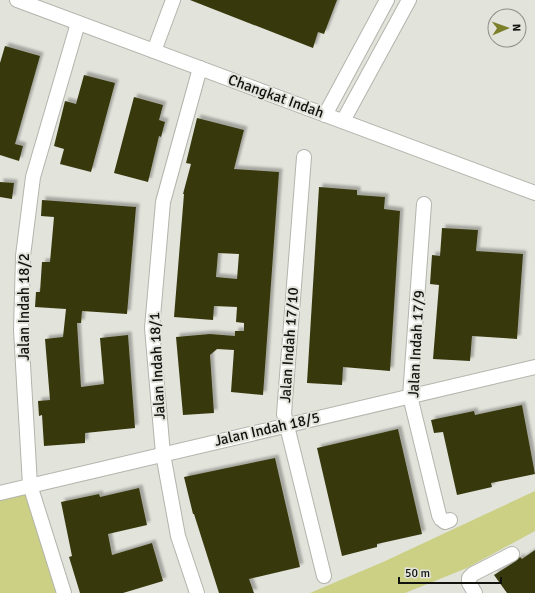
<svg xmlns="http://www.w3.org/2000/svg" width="535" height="593" viewBox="0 0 535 593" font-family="Signika,sans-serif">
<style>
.green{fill:#cbd084}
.building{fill:#37380d;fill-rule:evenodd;filter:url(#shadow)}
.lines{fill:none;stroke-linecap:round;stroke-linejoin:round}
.minor-casing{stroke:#b3b4ac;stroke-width:16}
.minor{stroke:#fff;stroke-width:14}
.labels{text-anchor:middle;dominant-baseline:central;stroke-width:4;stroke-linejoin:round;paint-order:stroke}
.street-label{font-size:15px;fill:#12120f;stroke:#e2e3db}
</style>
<defs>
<filter id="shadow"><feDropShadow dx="3.5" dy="-3.5" stdDeviation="1" flood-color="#0004"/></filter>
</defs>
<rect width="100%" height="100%" fill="#e2e3db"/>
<!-- green -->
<g class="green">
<polygon points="27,488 57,593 0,593 0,496"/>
<polygon points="535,491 535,531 467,568 405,593 310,593 383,562"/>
</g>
<!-- building -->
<g class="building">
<polygon points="190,0 337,0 324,34 318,32 313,48"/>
<polygon points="5,46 40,56 15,144 23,146 19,161 0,155 0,63"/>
<polygon points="84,75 115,83 91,172 60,164 64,149 54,146 65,101 76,104"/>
<polygon points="134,97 163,105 159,120 165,122 161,137 159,136 148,182 114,173"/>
<path d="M197,118l47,12 -10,39 45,3 -16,223 -32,-3 3,-42 -17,-1 -7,6 4,58 -31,2 -7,-78 34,-3 25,2v-5h9v-8l-8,-1 1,-15 -23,-1 -1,14 -39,-3 10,-123h-1l8,-30 -5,-1zM218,253l21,1 -2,25 -21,-2z"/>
<polygon points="0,182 14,183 12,199 0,197"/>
<polygon points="319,187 357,190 357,195 385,197 384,209 400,211 390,371 343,367 342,385 307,383"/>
<polygon points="42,200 136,207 127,314 82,311 81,323 77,323 81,387 104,384 100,338 128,335 135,428 85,433 85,443 44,446 42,415 39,416 38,401 50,400 45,339 63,337 66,309 35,307 36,292 40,292 42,262 50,262 54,217 41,216"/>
<polygon points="442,228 478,230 476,251 523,254 517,339 472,336 470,361 433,359 439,285 430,284 432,255 440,256"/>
<polygon points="522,405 535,474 491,483 492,487 457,495 443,432 434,433 431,420 474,411 475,415"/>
<polygon points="398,429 422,534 377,544 377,547 342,556 317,448"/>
<polygon points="275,458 300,567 249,579 254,593 219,593 194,514 193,514 184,477"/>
<polygon points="139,488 147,525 108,534 112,555 152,543 163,581 123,593 80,593 69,557 72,556 61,502 99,494 100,497"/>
<polygon points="535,550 535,593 507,593 494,575 516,561 520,557 522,559"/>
</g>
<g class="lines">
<!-- minor casing -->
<g class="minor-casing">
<g id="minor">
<polyline points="17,0 535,193"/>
<polyline points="154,51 173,0"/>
<polyline points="325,115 387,0"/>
<polyline points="343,121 409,0"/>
<polyline points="304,157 284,414 324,576"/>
<polyline points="424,204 410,396 439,515 441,519 445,522 450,520"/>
<polyline points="0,493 535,367"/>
<polyline points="64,593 30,485 21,330 23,256 33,177 78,23"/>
<polyline points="197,593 178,536 163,454 152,328 163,202 200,68"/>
<polyline points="475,593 469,583 469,578 473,574 512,554"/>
</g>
</g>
<!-- minor -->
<use href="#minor" class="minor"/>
</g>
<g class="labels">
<!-- street labels -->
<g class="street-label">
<text transform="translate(276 96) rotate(20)">Changkat Indah</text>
<text transform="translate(24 307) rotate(-90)">Jalan Indah 18/2</text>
<text transform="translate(416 344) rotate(-87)">Jalan Indah 17/9</text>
<text transform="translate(289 345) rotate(-86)">Jalan Indah 17/10</text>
<text transform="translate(157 366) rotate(-93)">Jalan Indah 18/1</text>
<text transform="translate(267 429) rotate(-13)">Jalan Indah 18/5</text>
</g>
</g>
<!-- north arrow -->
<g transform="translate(507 28) rotate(88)"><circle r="19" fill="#e2e3db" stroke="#8f8f89"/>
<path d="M0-3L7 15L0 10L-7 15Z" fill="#7c802a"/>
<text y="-6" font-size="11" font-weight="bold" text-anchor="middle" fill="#12120f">N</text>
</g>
<!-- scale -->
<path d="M399 577v6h102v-6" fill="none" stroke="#12120f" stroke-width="2"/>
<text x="405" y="577" font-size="12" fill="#12120f" stroke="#e2e3db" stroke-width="3" paint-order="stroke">50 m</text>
</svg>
